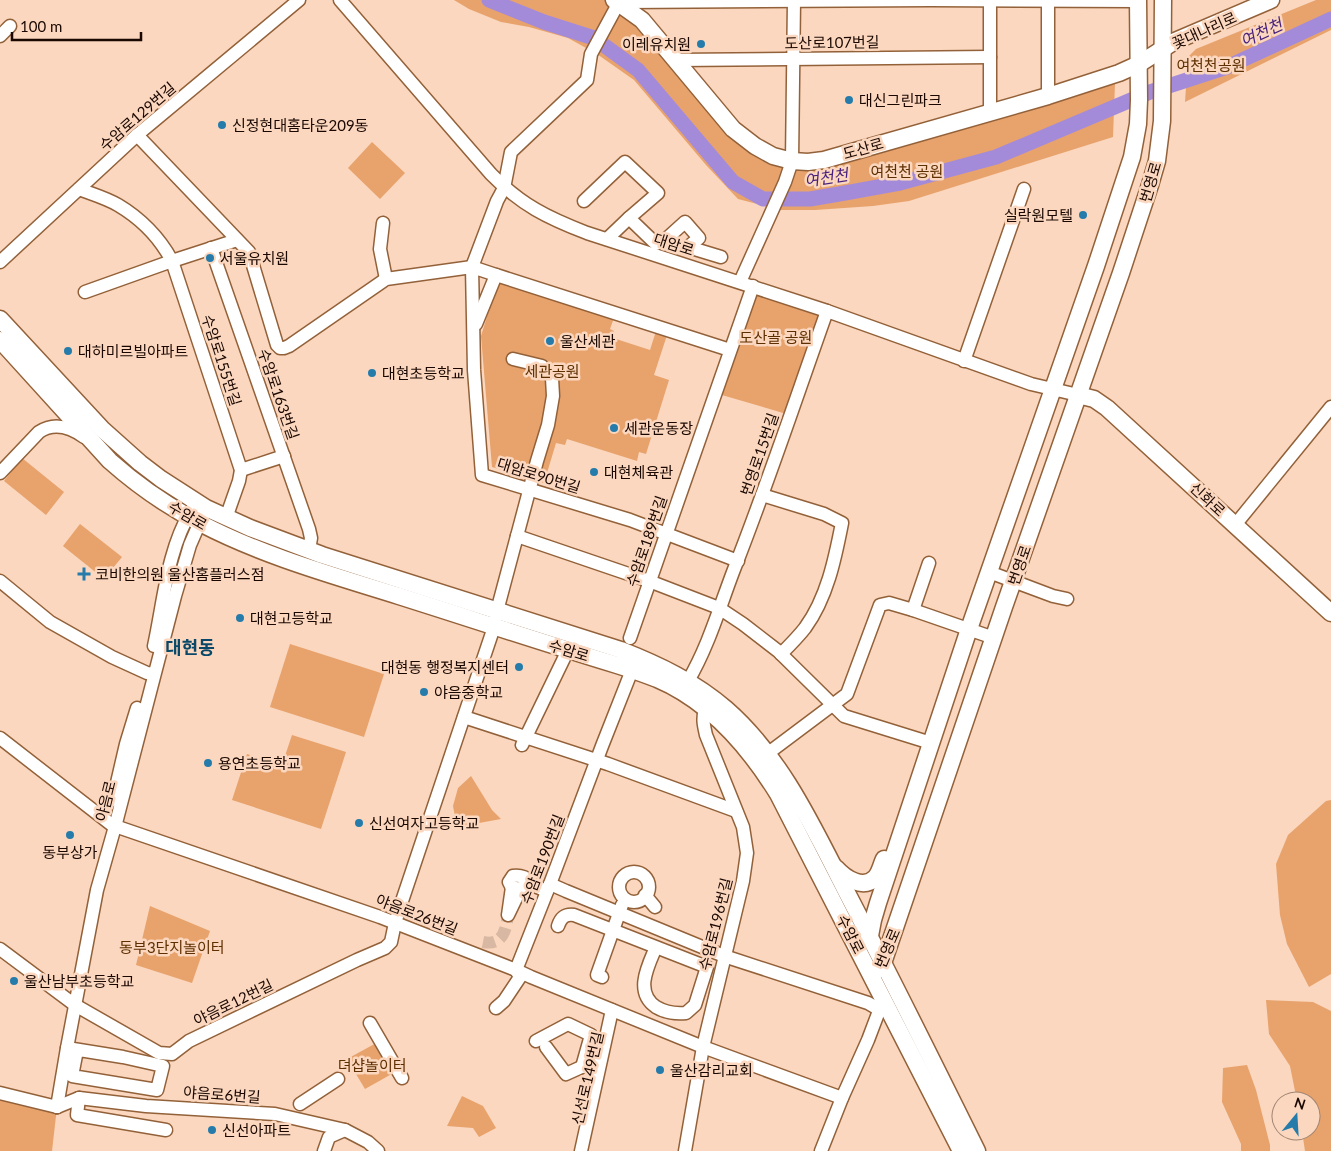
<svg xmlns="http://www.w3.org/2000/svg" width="1331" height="1151" viewBox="0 0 1331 1151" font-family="Lato,'Noto Sans KR',sans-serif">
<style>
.green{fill:#e8a26c}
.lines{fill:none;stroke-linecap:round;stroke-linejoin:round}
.river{stroke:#a48bda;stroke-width:15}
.minor-tunnel{stroke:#d8b8a2;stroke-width:12;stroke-dasharray:12 6;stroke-linecap:butt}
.minor-casing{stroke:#936139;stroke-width:15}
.major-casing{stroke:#936139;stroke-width:19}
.minor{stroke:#fff;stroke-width:12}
.major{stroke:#fff;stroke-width:16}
.poi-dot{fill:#257baa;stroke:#fad7be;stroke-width:2}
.labels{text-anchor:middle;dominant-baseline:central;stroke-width:5;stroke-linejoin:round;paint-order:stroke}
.street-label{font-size:15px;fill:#1a0700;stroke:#fad7be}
.poi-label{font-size:15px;fill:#1a0700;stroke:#fad7be;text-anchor:start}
.park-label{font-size:15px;fill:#5e2f00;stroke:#fad7be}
.water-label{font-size:16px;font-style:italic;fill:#471f7c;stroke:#fad7be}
.quarter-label{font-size:18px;font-weight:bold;fill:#094868;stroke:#fad7be}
</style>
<rect width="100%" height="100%" fill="#fad7be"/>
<!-- green -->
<g class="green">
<polygon points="454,0 606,0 632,23 708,103 784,163 1055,100 1115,83 1113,137 909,201 873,206 815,210 780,210 738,199 706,165 634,80 597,54 568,38 529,27 501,22 469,9"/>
<polygon points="1316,0 1331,0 1331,30 1185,102 1188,57 1196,49"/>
<polygon points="372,142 405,173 380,199 348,168"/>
<polygon points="499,278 615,315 610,329 614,331 613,338 650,350 657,328 668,332 654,375 669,380 646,454 639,452 637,461 567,439 565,445 556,443 544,483 492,467 481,336"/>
<polygon points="753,286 827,311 790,415 715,393"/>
<polygon points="22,458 64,492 46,515 4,481"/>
<polygon points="80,524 122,557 104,579 63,546"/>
<polygon points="290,644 384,674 364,737 270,707"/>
<polygon points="292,735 346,752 321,829 232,800 247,754 282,765"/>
<polygon points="471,776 492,810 501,819 457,827 453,806 458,788"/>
<polygon points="1331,800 1331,974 1309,987 1287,944 1280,915 1276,864 1288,835 1326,801"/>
<polygon points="150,906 210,931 192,983 136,965"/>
<polygon points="1266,1000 1313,1002 1331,1011 1331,1151 1305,1151 1302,1131 1311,1131 1311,1101 1297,1101 1290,1066 1269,1034"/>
<polygon points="380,1041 397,1071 365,1089 347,1059"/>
<polygon points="1247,1065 1256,1090 1270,1145 1270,1151 1241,1151 1241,1144 1222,1102 1223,1068"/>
<polygon points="0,1093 57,1107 52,1151 0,1151"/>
<polygon points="462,1096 483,1106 496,1128 479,1137 473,1128 447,1126"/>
</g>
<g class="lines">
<!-- river -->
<polyline class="river" points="489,0 544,22 594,38 638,70 733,182 763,199 810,199 845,193 900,183 996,157 1150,92 1227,67 1331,19"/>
<!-- minor-tunnel -->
<path class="minor-tunnel" d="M483,942c20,4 23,-12 25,-27"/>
<!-- minor casing -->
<g class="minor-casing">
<g id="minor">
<path d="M340,0l151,174c30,31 57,44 96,59l240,78 204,73 47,11"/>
<polyline points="625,0 625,2 618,4 591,54 587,80 511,152 504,188 497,201 472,267 474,370 482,475 630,520 738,561"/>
<polyline points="990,0 990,112"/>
<polyline points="625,2 931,0 1138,1"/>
<polyline points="0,36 10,26"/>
<polyline points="675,60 990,57"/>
<polyline points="1048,96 1048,0"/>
<polyline points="137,135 249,252 277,345 280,348 284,348 289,346 386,279 472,267 496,275 476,324"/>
<path d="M79,189c13,5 27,9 39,16 22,13 42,33 54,56l69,209 -2,11 -13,37"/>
<polyline points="584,201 625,162 658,193 629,218"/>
<polyline points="383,223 380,249 386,279"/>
<polyline points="607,239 629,218 656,244 664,241 685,222 699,238 688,247 721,257"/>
<polyline points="211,248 309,529 311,538 309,550"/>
<polyline points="0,262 137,135 299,0"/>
<polyline points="496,275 730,350"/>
<polyline points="740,282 785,182 792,161 794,0"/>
<polyline points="85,292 172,261 237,240"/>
<polyline points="964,361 1024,189"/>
<polyline points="241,470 284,456"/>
<path d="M0,473l39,-41c15,-10 31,-5 45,5"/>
<path d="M762,495l62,19 18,9c-7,36 -15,75 -37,105 -7,9 -16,18 -24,26"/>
<polyline points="1235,525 1331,407"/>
<polyline points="517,536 649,581 719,608 743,624 778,651 844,716 931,743"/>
<polyline points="989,572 1053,596 1067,599"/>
<polyline points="0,581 50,622 112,657 147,673 154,674"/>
<polyline points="913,610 929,563"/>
<polyline points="630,638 753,286"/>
<path d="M154,646c10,-46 13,-96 38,-137"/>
<path d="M688,681c20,-34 31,-72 45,-109 34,-86 63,-174 94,-261"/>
<polyline points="464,717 608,764 736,811"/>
<polyline points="0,738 112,825 380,917 516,970 531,977 703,1047 842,1098"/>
<polyline points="522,745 568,650"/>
<polyline points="767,754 847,694 880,605 889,603 913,610 994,638"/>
<polyline points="113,800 126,744 137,708"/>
<circle cx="634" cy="887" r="15"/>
<polyline points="550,884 566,891 724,956 868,1003 880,1010"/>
<path d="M532,885c-6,5 -15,4 -21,1l-2,-4 4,-6c7,-1 16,1 19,9l15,6"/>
<polyline points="512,887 508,915 521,888"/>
<polyline points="645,895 655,907"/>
<path d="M558,926c3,-9 7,-12 16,-11l133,52 -12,38 -9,8c-11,1 -20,0 -30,-6 -22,-15 -8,-41 0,-60"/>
<polyline points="0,949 75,1005 159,1053 172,1054 189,1041 357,960 385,948 391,942 395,923 401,904 494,627 497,611 537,461 548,425 553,396 552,378 542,366 513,359"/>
<polyline points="516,970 550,884 602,746 632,670 631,662"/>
<polyline points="602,977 597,975 622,905"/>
<polyline points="496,1008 504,1001 520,977 516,970"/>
<polyline points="370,1023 402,1078"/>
<polyline points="536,1041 568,1024 591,1035 582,1067"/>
<polyline points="546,1047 566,1074 586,1065 589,1066"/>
<polyline points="67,1048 123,1057 163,1066 157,1090 72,1076 77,1050"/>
<polyline points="0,1093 57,1107"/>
<polyline points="79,1098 77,1115 166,1130"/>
<polyline points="300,1104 338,1079"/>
<polyline points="57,1107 67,1048 97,890 116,823 175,596 190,545 203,515"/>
<polyline points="57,1107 79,1098 146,1106 275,1114 345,1130 368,1142 378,1151"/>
<polyline points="324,1151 329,1137 345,1130"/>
<polyline points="581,1151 612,1010"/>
<path d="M685,1151l18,-104 40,-166 4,-28 -4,-26 -37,-92c-2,-9 -4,-16 -1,-25"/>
<polyline points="821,1151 842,1098 868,1040 882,1003"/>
</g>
</g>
<!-- major casing -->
<g class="major-casing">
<g id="major">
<polyline points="614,0 642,20 733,129 755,146 773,156 792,161 808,162 824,160 1048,96 1119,73 1139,64 1175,41 1271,0"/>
<path d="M0,319l102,110 38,34 21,16 45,29 44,20 72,27 299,95c38,15 74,32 105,59 56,49 87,118 120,182 45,86 88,173 131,260"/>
<path d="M0,340l110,121c27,24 57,45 90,62 63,33 132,52 199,73 73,23 145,47 218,69 13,4 27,9 40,14 52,22 92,68 121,115l183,357"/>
<polyline points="1078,395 1094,399 1107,408 1331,613"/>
<path d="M836,868c9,10 27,22 39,10 5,-5 6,-13 9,-19"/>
<polyline points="869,941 873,920 878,903 969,629 1096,266 1132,157 1138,124 1139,100 1138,0"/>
<polyline points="881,969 1004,607 1121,273 1150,185 1157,161 1162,121 1163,0"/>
</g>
</g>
<!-- minor -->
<use href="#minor" class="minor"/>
<!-- major -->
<use href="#major" class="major"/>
</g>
<!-- markers -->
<g class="poi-dot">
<circle cx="701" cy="44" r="5"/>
<circle cx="849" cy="100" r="5"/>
<circle cx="222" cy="125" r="5"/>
<circle cx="1083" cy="215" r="5"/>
<circle cx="210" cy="258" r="5"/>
<circle cx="550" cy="341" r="5"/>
<circle cx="68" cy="351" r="5"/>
<circle cx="372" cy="373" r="5"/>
<circle cx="614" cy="428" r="5"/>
<circle cx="594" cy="472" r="5"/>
<path d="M81.5 566.5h5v5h5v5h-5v5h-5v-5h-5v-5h5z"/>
<circle cx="240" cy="618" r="5"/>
<circle cx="519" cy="667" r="5"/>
<circle cx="424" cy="692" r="5"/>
<circle cx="208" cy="763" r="5"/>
<circle cx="359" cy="823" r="5"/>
<circle cx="70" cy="835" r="5"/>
<circle cx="14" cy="981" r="5"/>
<circle cx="660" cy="1070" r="5"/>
<circle cx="212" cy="1130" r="5"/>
</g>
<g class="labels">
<!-- street labels -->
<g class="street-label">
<text transform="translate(1204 30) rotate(-24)">꽃대나리로</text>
<text transform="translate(832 42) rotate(-1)">도산로107번길</text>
<text transform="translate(137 116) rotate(-41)">수암로129번길</text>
<text transform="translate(863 148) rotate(-16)">도산로</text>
<text transform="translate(1150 182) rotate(-74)">번영로</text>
<text transform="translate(674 244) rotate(18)">대암로</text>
<text transform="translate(222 360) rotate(72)">수암로155번길</text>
<text transform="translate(279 394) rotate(71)">수암로163번길</text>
<text transform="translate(759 454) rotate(-71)">번영로15번길</text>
<text transform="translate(539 475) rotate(17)">대암로90번길</text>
<text transform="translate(1208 499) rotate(43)">신화로</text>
<text transform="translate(188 515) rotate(30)">수암로</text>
<text transform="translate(646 541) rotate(-71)">수암로189번길</text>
<text transform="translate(1019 565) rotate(-71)">번영로</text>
<text transform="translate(569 650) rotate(17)">수암로</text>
<text transform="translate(105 801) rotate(-76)">야음로</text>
<text transform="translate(542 859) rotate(-69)">수암로190번길</text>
<text transform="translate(417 914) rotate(21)">야음로26번길</text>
<text transform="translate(715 924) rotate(-76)">수암로196번길</text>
<text transform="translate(851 934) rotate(63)">수암로</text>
<text transform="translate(887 948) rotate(-67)">번영로</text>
<text transform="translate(233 1002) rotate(-26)">야음로12번길</text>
<text transform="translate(587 1078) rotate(-77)">신선로149번길</text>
<text transform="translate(222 1094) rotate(4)">야음로6번길</text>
</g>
<!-- poi labels -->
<g class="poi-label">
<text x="691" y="44" text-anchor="end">이레유치원</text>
<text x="859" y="100">대신그린파크</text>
<text x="232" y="125">신정현대홈타운209동</text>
<text x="1073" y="215" text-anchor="end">실락원모텔</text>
<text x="220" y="258">서울유치원</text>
<text x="560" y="341">울산세관</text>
<text x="78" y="351">대하미르빌아파트</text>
<text x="382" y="373">대현초등학교</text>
<text x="624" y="428">세관운동장</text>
<text x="604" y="472">대현체육관</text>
<text x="95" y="574">코비한의원 울산홈플러스점</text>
<text x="250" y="618">대현고등학교</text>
<text x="509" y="667" text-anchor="end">대현동 행정복지센터</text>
<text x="434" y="692">야음중학교</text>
<text x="218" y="763">용연초등학교</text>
<text x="369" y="823">신선여자고등학교</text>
<text x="70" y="852" text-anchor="middle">동부상가</text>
<text x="24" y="981">울산남부초등학교</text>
<text x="670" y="1070">울산감리교회</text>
<text x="222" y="1130">신선아파트</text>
</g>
<!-- park labels -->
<g class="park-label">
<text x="1211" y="65">여천천공원</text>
<text x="907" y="171">여천천 공원</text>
<text x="776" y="337">도산골 공원</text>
<text x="552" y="371">세관공원</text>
<text x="172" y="947">동부3단지놀이터</text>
<text x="372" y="1065">뎌샵놀이터</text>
</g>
<!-- water labels -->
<g class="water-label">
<text transform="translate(1261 32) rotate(-25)">여천천</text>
<text transform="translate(826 177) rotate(-9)">여천천</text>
</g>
<!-- quarter labels -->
<g class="quarter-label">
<text x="190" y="647">대현동</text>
</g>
</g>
<!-- north arrow -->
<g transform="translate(1296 1116) rotate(18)"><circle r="24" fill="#fad7be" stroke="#a08472"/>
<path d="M0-4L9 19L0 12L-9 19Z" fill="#257baa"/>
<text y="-8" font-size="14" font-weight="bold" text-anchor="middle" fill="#1a0700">N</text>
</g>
<!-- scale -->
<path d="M12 32v8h129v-8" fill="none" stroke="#1a0700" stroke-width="2.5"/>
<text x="20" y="32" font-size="15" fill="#1a0700" stroke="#fad7be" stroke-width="4" paint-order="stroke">100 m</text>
</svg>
